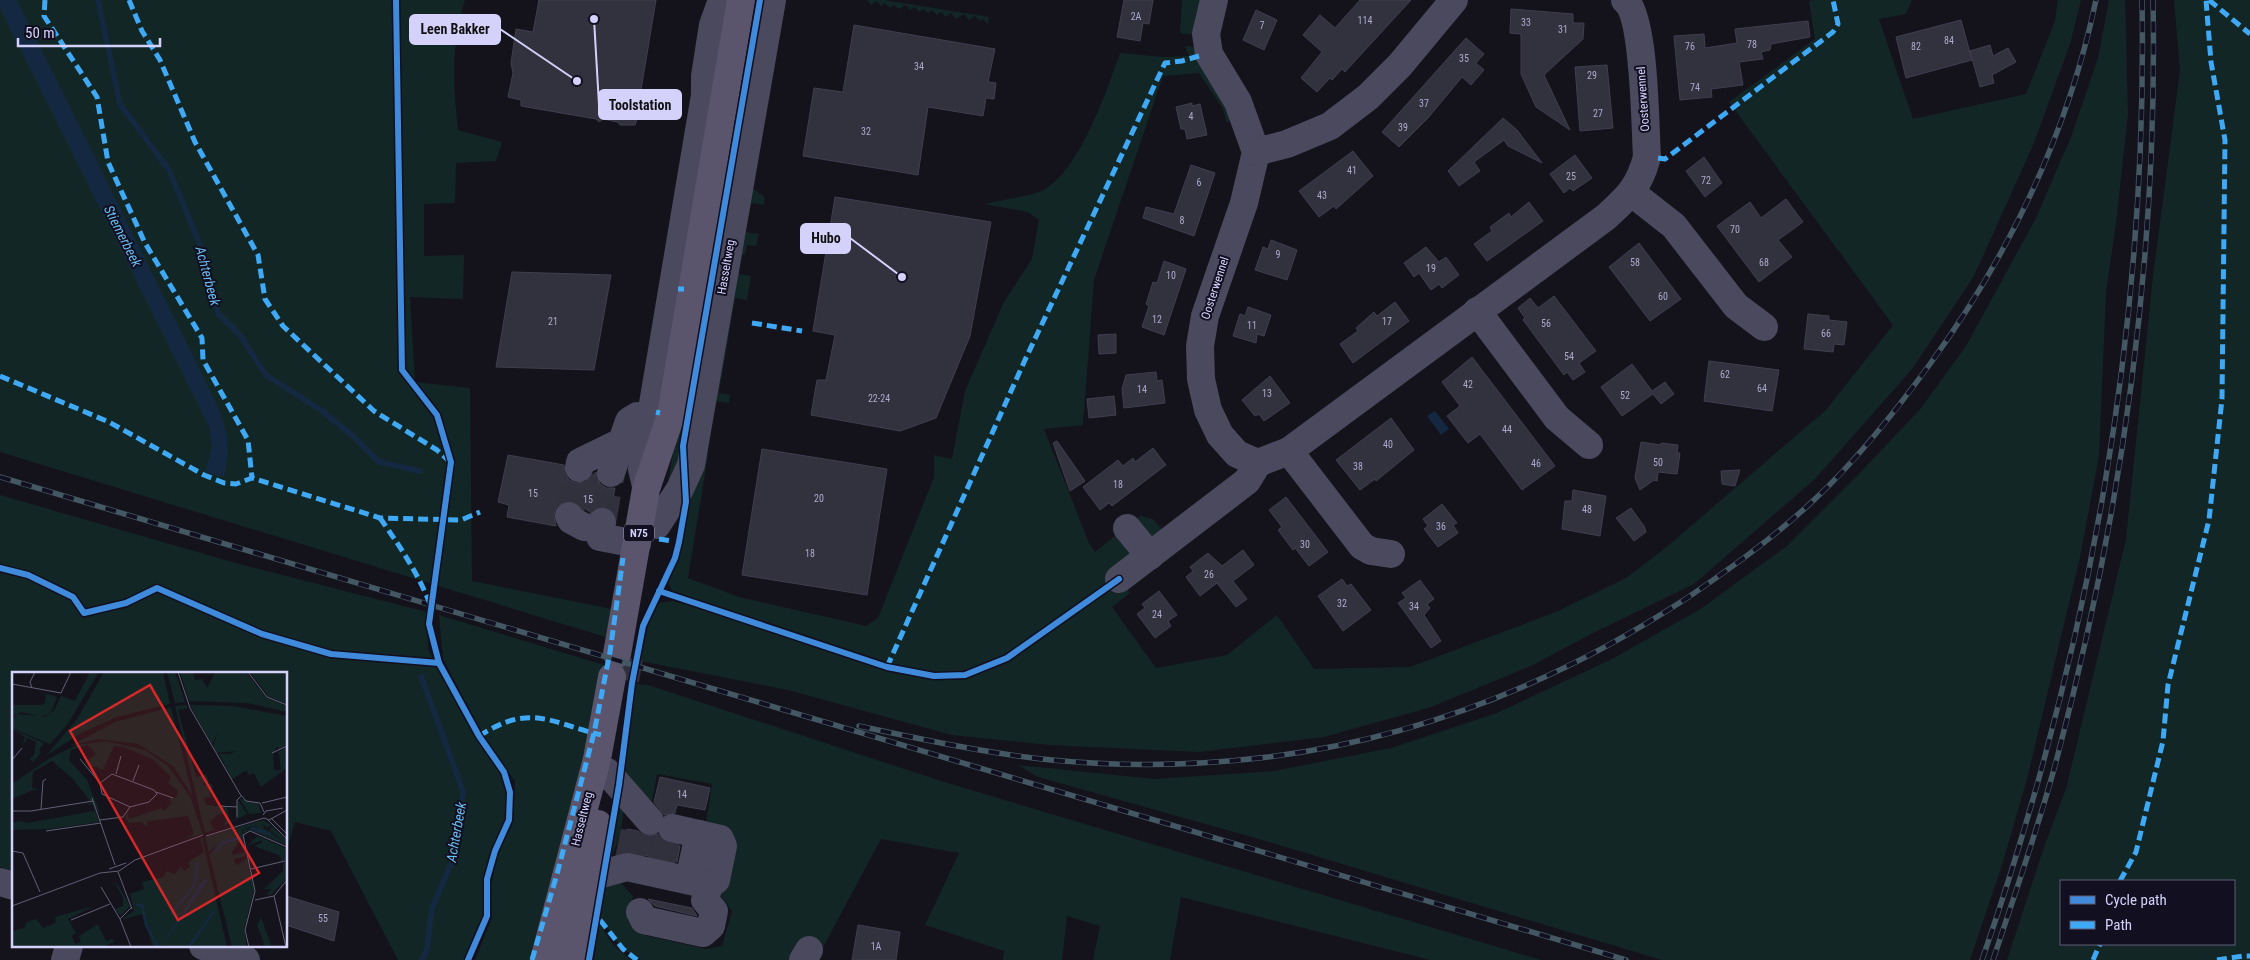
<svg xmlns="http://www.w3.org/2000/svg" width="2250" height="960" viewBox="0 0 2250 960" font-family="'Roboto Condensed',sans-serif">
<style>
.green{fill:#132626;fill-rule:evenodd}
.water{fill:#142941}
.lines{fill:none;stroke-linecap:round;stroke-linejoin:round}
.stream{stroke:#142941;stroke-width:5.5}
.building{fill:#32313e;stroke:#403e4f}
.minor-tunnel{stroke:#31303d;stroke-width:28;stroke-dasharray:28 14;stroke-linecap:butt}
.major-tunnel{stroke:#31303d;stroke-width:28;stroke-dasharray:28 14;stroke-linecap:butt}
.minor{stroke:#4a495d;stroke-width:28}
.major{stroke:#5b546d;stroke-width:28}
.rail-casing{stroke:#435863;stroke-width:5.5}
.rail{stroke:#110f20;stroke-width:4;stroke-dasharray:11;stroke-linecap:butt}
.quiet{stroke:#3fa9f5;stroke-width:5;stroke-dasharray:10 5;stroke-linecap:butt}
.cycleway-casing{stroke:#110f20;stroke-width:9}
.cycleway{stroke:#408adc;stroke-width:6}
.labels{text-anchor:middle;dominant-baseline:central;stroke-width:4;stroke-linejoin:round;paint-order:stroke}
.number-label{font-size:10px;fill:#acaacc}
.shield{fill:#110f20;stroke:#9a98b9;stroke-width:1}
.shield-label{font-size:11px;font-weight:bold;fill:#d4d2fb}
.street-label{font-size:12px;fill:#d4d2fb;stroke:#110f20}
.water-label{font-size:14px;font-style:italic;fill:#6bbef1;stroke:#110f20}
.inset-river{fill:none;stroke:#142941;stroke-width:2.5}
.inset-road{fill:none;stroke:#615f75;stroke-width:1}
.view{fill:#d62828;fill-opacity:0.15;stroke:#d62828;stroke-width:2.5}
.inset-edge{fill:none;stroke:#d4d2fb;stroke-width:2.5}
.leader{fill:none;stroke:#d4d2fb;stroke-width:2}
.callout-dot{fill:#d4d2fb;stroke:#110f20;stroke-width:2}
.callout{fill:#d4d2fb;stroke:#d4d2fb;stroke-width:2}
.callout-label{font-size:14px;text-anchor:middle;font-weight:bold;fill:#111}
</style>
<rect width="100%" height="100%" fill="#14131c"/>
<!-- green -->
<g class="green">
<path d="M0,0h465c-14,42 -12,87 -7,130l44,12 -6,19 -40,2 -1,40 -31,1v52l40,-1 -1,44 -53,-2 5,85 55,6 2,193 145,29 -5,29 -612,-187z"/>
<polygon points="867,0 884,0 989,17 988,24 983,19 980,21 975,16 969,20 964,14 956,19 951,13 945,17 942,12 937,15 932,10 928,13 923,9 919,12 915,7 910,10 906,5 899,9 894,5 890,8 885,3 881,6 877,1 871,5"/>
<polygon points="1182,0 1201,0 1196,15 1194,35 1181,33 1180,31"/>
<path d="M1814,0h98l-6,14 -27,5 34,100 113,-25 29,-73 3,-21h23l-11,44 -36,99 -60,133 -62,93 -96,109 -122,106 -101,49 -62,33 -100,41 -107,30 -125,15 -149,-7 -98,-10 -164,-45 -148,-29 9,-39 10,-19 13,-2 12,3 2,-5 -12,-5 -5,-9v-6l10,-22 3,-15 7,-41v-21l17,-31 2,6 -20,123 51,19 127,29 12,-8 56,-141v-22l18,4 13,-68 39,-89 28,-43 7,-39 -11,-8 -43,-8c14,-4 49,-8 60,-15 35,-20 62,-99 75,-136l43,4 26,-1 -4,-10 10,1 36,72 -4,4 -4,-14 -24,-36 -36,3 -69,204 -11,145 -39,4 45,114 6,9 25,-20 10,21 -2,6 -14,14 16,20 -18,14 44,61 71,-13 50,-40 37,54 96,-2 146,-55 70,-34 37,-28 163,-140 67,-85 -164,-223 86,-63 -6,-38z"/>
<polygon points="2109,0 2125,0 2128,114 2116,223 2106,292 2099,456 2080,557 2027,779 2002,865 1970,960 1662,960 1259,839 1038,777 1018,765 1154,779 1274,771 1391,748 1497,713 1612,659 1699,610 1787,546 1859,474 1921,408 1966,346 2035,220 2071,137 2098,58"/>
<path d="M2174,0h76v960h-243l38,-116 21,-55 60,-250 27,-263 27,-205zM2061,881h173v63h-173z"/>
<polygon points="752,188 764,196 764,205 751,203 745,232 759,234 756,246 747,245 745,255 742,255 739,274 751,276 747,300 735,298 719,393 730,395 729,403 707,400"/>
<polygon points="679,419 685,420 681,477 665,500"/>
<polygon points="0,495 232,562 427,612 428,649 468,725 507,784 507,821 491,855 486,880 486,915 468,960 398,960 331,831 295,822 286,851 286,674 14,674 14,871 0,867"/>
<polygon points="1141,516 1153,519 1165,533 1150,537 1132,520"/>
<polygon points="439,615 604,665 603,676 607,679 535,960 475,960 492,918 491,886 498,854 513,822 515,781 489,746 443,659"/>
<polygon points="636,684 648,685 941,781 1541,960 1430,960 1181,897 1170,960 1093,960 1100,926 1067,916 1062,960 1003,960 1004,951 925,925 959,853 881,839 821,951 803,938 790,960 641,960 621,948 600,917 606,882 616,878 633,896 628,920 648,936 706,949 722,946 732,911 721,896 725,882 705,829 712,784 657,774 652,801 624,782 629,726"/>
<path d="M620,801l4,3c-1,19 -5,39 -15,57z"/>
<polygon points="599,923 613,945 631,960 594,960"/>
</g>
<!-- water -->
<g class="water">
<path d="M0,0h17l187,378c18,38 30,55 20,99l-19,-5 7,-24 -3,-22 -209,-418z"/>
<polygon points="1435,411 1449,429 1441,435 1427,416"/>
</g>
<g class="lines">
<!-- stream -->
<g class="stream">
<polyline points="98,0 120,104 169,170 201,247 218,313 240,335 266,375 321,410 353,436 379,462 420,471"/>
<polyline points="421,676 463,791 454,857 432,908 427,949 422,960"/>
</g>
</g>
<!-- building -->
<g class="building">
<polygon points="539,0 656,0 638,108 640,111 635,125 620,125 618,122 603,119 599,122 596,119 521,106 521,100 508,97 513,73 511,63 516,29 533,32"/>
<polygon points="1124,0 1153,0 1149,24 1143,23 1140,41 1117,37"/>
<polygon points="1360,0 1411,0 1345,72 1342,69 1332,80 1330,78 1317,92 1301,78 1322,52 1303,35 1320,15 1335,28"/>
<polygon points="1511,9 1573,14 1573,23 1584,23 1583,39 1544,75 1570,130 1536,107 1521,74 1521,34 1510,33"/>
<polygon points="1256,10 1277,20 1264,50 1243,40"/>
<polygon points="1961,20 1972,60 1906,78 1896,37"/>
<polygon points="1808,21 1810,37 1771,44 1770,50 1761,52 1763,59 1739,62 1743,85 1711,89 1712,97 1680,100 1674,36 1704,34 1705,48 1737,43 1735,29"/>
<polygon points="854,25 995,49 988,82 996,83 994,99 986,98 983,116 928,107 918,175 803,156 814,88 843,92"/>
<polygon points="1466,38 1484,54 1476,63 1484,70 1471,85 1462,77 1428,118 1399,147 1382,132"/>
<polygon points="1990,45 1993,56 2008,48 2016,62 1992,75 1994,83 1980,87 1970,51"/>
<polygon points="1607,65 1613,128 1580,131 1575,67"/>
<polygon points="1192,103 1192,106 1200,104 1207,135 1187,139 1185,129 1181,129 1176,107"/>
<polygon points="1503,118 1517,130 1542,163 1508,146 1504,140 1474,162 1480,171 1459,186 1448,171"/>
<polygon points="1353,151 1373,176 1336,209 1334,206 1319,217 1299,191"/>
<polygon points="1575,155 1592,178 1573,191 1570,188 1564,193 1550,174"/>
<polygon points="1704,157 1722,183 1705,197 1686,171"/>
<polygon points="1191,165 1215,173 1194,236 1143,218 1146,207 1174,214"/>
<polygon points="835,197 991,222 970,336 936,418 900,431 811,415 817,380 826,380 835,335 813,331"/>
<polygon points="1786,199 1803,222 1778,240 1792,257 1759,282 1717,226 1750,202 1761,218"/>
<polygon points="1529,202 1543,221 1487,261 1474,244 1492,231 1490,227 1509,213 1511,217"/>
<polygon points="1271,240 1297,250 1287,280 1255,270 1263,247 1268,249"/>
<polygon points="1639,243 1681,299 1650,321 1609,267"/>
<polygon points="1426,247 1439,262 1446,257 1459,275 1442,288 1439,284 1431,290 1419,273 1414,277 1404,263"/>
<polygon points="1164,261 1186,269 1164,335 1142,327 1149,306 1146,304 1153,282 1157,283"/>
<polygon points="512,272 611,275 594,370 496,367"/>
<polygon points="1554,296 1596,351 1579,363 1585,372 1573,380 1567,372 1564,375 1523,320 1525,318 1518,308 1530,298 1538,308"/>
<polygon points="1395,302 1409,321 1353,363 1340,344 1358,331 1356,328 1374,312 1377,316"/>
<polygon points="1248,307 1271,315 1264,336 1257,334 1256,343 1233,336 1240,314 1245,316"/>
<polygon points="1808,314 1829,316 1829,320 1847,322 1844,345 1834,344 1833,352 1804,349"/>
<polygon points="1116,334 1116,353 1099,354 1098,335"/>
<polygon points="1472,357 1555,466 1522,490 1480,434 1468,443 1447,416 1460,406 1442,382"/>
<polygon points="1709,361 1779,370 1772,411 1704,401"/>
<polygon points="1632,364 1652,391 1665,382 1674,394 1661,404 1653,394 1622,416 1601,387"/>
<polygon points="1156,372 1157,381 1162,380 1165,403 1124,408 1122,389 1126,375"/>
<polygon points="1270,376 1290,403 1264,421 1259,414 1255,416 1242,400"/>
<polygon points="1114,396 1116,415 1089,418 1087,399"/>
<polygon points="1391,418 1414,450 1376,481 1375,479 1360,490 1336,460"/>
<polygon points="1057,441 1085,481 1070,491 1053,443"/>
<polygon points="1641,442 1661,445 1661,443 1678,445 1677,453 1680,453 1677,474 1658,472 1657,481 1654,480 1640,490 1635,478"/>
<polygon points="1153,448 1166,465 1112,506 1109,503 1100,510 1083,487 1118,460 1123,466 1133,458 1135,462"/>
<polygon points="762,449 887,469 867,595 742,575"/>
<polygon points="508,455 564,465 565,474 569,480 576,483 585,482 596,472 600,484 606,488 615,488 611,509 605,507 597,507 590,512 577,503 569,500 562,502 556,507 554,515 556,526 507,517 509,505 498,502"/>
<polygon points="1740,470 1735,486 1722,484 1721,471"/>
<polygon points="1573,490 1606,496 1600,536 1562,529 1565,501 1572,501"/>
<polygon points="1286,497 1328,552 1309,566 1295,548 1293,550 1278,530 1282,527 1269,510"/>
<polygon points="1442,504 1457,523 1453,525 1458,533 1438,547 1424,529 1428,526 1423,519"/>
<polygon points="1631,508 1644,526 1646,532 1634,541 1616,518"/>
<polygon points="1243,550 1254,565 1233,581 1247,599 1236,607 1217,583 1200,596 1186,577 1193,571 1190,567 1208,553 1222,566"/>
<polygon points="1342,579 1347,586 1351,584 1371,610 1343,631 1318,596"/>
<polygon points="1420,580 1434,599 1427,604 1430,608 1424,615 1441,641 1431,648 1398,603 1406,598 1402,593"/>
<polygon points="1159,591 1177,615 1168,621 1171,626 1155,638 1137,614 1145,608 1142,604"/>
<polygon points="660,777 710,788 705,810 677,805 675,813 664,815 654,802"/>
<polygon points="627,829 638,831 645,836 658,834 662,840 668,843 680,846 677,862 630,852 622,852"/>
<polygon points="286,896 339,912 334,941 286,925"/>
<polygon points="648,899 692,908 697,916 655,906"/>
<polygon points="858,925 900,932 896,960 852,960"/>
</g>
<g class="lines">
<!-- minor-tunnel -->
<g class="minor-tunnel">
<polyline points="569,516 579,468"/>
<polyline points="602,522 611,473"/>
<polyline points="629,859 635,830"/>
<polyline points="660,865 668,827"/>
</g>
<!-- major-tunnel -->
<polyline class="major-tunnel" points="625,680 629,658"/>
<!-- minor -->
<g class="minor">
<path d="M1214,0l-8,34 3,20 29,48 18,50 -12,51 -39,113 -5,30 1,33 7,31 12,25 17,19 21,9 31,-12 317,-234c22,-20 33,-30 41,-60 -2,-30 -2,-140 -22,-157"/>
<polyline points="1256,152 1287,144 1330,126 1368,97 1400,65 1454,0"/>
<polyline points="1632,193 1674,226 1736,306 1764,327"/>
<polyline points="1477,311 1557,418 1589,445"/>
<polyline points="1289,451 1362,546 1371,551 1391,554"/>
<polyline points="579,468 580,462 623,441"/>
<polyline points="611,473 629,421 637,416 650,418"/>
<polyline points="646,486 642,469 705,95 705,76 713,25 722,0"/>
<polyline points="569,516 571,520 584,527"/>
<polyline points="602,522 600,537 637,544"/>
<polyline points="657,525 680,489 691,465 772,0"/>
<polyline points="1127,528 1150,556"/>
<polyline points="1119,579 1247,481 1258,463"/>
<polyline points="607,772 650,821"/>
<polyline points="587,878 627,867 709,885 716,880 723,846 720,839 672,828"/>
<polyline points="689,880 699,834"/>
<polyline points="0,882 14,886"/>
<polyline points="640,912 644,920 703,933 711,926 714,911 705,900 709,885"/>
<polyline points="203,946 246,960"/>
<polyline points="65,960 69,946"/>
<polyline points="803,960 809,950"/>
</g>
<!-- major -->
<g class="major">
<polyline points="617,654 646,489 671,415 741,0"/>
<polyline points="544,960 597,759 612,677"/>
<polyline points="571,960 598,824"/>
</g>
<!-- rail casing -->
<g class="rail-casing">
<g id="rail">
<polyline points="0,477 1626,960"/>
<path d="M859,726c61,13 122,26 183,33 75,8 152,7 226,-2 151,-19 292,-76 419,-159 44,-30 89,-62 128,-99 43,-40 80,-87 115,-135 79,-109 138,-231 166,-364"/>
<path d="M1982,960c107,-308 166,-634 160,-960"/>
<path d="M1993,960c22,-67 46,-134 64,-202 65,-246 101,-503 96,-758"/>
</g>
</g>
<!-- rail -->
<use href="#rail" class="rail"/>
<!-- quiet -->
<g class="quiet">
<polyline points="45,0 44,16 97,97 108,162 145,243 202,338 203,360 248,440 252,478"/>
<polyline points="129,0 142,31 160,60 195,142 258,255 265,299 283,326 374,411 437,450 448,460"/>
<polyline points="2209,0 2250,34"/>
<polyline points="1658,158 1665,159 1833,32 1838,24 1833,0"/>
<polyline points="678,289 684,289"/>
<polyline points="752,323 802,331"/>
<polyline points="0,376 109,422 204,475 224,483 236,484 252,478 380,518 461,520 480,512"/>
<polyline points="656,412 660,413"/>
<path d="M380,518c19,27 38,55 50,86"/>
<polyline points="642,536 648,537"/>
<polyline points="659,539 673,541"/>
<polyline points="887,667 1025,360 1165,63 1182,61 1199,56"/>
<path d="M479,736c52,-33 69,-14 122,-1"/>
<polyline points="2120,881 2136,852 2163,741 2168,685 2209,520 2222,399 2225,140 2211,62 2206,0"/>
<polyline points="600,920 623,949 637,960"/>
<polyline points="532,960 557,874 594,733 610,652 623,558"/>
<polyline points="2093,960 2100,944"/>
<polyline points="2217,960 2243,956 2250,956"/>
</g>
<!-- cycleway casing -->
<g class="cycleway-casing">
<g id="cycleway">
<polyline points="396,0 402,370 437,415 451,462 429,624 439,663 479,736 504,772 510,792 509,820 495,851 487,879 487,916 468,960"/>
<polyline points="0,568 28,575 73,597 84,613 126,603 157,588 262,634 331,654 439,663"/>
<polyline points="659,591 887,667 934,676 965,675 1007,658 1119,579"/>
<polyline points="589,960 619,785 632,683 643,626 675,558 679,542 686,502 683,446 760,0"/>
</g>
</g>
<!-- cycleway -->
<use href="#cycleway" class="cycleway"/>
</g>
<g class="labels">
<!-- number labels -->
<g class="number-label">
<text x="1136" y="16">2A</text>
<text x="1365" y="20">114</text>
<text x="1526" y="22">33</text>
<text x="1262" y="25">7</text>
<text x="1563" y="29">31</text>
<text x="1949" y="40">84</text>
<text x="1752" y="44">78</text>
<text x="1690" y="46">76</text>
<text x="1916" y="46">82</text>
<text x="1464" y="58">35</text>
<text x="919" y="66">34</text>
<text x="1592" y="75">29</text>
<text x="1695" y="87">74</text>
<text x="1424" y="103">37</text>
<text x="1598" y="113">27</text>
<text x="1191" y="116">4</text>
<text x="1403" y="127">39</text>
<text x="866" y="131">32</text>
<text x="1352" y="170">41</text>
<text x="1571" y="176">25</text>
<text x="1706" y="180">72</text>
<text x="1199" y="182">6</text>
<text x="1322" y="195">43</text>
<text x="1182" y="220">8</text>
<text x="1735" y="229">70</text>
<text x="1278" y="254">9</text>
<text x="1635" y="262">58</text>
<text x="1764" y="262">68</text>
<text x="1431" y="268">19</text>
<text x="1171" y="275">10</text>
<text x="1663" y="296">60</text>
<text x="1157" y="319">12</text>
<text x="553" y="321">21</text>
<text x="1387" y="321">17</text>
<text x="1546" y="323">56</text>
<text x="1252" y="325">11</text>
<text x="1826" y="333">66</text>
<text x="1569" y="356">54</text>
<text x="1725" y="374">62</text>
<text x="1468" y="384">42</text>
<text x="1762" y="388">64</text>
<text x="1142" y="389">14</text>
<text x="1267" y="393">13</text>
<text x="1625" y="395">52</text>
<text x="879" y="398">22-24</text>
<text x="1507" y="429">44</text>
<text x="1388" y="444">40</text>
<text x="1658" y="462">50</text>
<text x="1536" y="463">46</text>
<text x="1358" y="466">38</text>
<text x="1118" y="484">18</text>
<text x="533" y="493">15</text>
<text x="819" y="498">20</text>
<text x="588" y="499">15</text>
<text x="1587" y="509">48</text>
<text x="1441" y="526">36</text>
<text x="1305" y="544">30</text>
<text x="810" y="553">18</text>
<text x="1209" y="574">26</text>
<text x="1342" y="603">32</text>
<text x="1414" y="606">34</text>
<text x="1157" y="614">24</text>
<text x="682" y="794">14</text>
<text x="323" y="918">55</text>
<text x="876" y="946">1A</text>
</g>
<!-- shield labels -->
<rect class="shield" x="624" y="524.5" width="30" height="17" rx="4"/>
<g class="shield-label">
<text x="639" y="533">N75</text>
</g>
<!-- street labels -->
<g class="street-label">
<text transform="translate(1643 99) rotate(-94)">Oosterwennel</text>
<text transform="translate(726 267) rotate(-80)">Hasseltweg</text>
<text transform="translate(1215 288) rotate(-72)">Oosterwennel</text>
<text transform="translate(582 819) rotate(-76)">Hasseltweg</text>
</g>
<!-- water labels -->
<g class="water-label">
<text transform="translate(123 236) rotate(63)">Stiemerbeek</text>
<text transform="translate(208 276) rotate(75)">Achterbeek</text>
<text transform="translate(456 832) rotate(-80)">Achterbeek</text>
</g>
</g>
<!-- overview -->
<g transform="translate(12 672)">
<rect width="275" height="275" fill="#14131c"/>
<path d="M78,0h9l-32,53 -17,19 -38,-16v-9l6,-5 27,3 9,-6 7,-15 14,5zM92,0h59l7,32 -53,13 -38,17 -33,22 31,-37zM155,0h8l10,30 -10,1zM168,0h13l2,8 7,-1 5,9 8,-16h31l21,26 20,8v6l-40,-9 -58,-2zM238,0h37v32l-19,-8zM34,22l11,3 -6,16 -10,4 -20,-5 -9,5v-12h29l4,-2zM174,33l2,3 -10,2 18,67 10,-3 3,7 -6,2 1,3 7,-3 3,5 -4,2 1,7 -7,1 2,7 21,2 3,14 6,-2 2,-19 9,14 -24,12 3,-6 -3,-6h-4l-9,8 4,8 -9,3 -30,-127zM178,33l44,1 53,10v29l-8,4 -2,-3 -4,8 1,16h7l-2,-17h-2l10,-6v21l-26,19 -7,-14 -6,2 -1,-5 -15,9 -13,-25h10l8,-3 -20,2 -4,-6 5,-15 -6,12zM159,35l22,90 -19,-30 -36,-23 -40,-5 -28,7 45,-24zM0,57l32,14 -5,7 2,3 -8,9 -3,-3 4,-4 2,-13 -8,-4 -6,8 3,-9zM94,69l39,9 23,16 22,30 13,38 -21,5 12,-5 -6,-18 -38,5 -3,1 1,5 -7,-5 -12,1 -4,-6 3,-5 1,7 33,-11 2,3 8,-9 -3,-3 7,-2 2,-6 -10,-8 3,-6 -17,-17 -30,-13 -10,-1 -11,24 -9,-4 -3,2 -6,-6 11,-8 -8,-9 -17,5 -2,10 18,20 14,35 -28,-36 -21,-18 -19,11 -1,16 8,2h-7l-21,9v-15l38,-26 27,-13zM228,127l18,4 3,10 -12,1zM79,131h1l7,19 -50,7 -37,1v-7l8,-2 7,2 67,-12 -1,-6 -6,-1zM251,148l8,5 -4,3 -5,-5 3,7 -13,-4 -10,4 1,13 -3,-3 -8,12 1,3 12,-3 1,4 -12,3v3l4,3 9,-7 7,32 -10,39 3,18h-15l-23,-93 3,-2 5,-8 -8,9 -4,-16zM260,154l15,14v5l-37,-15 -7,3v-3l12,-3 12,3 17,12 -14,-12zM246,164l29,13v11l-5,1 -3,-6 -25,-9 8,-3v-3l-15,6zM190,165l25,110h-74l-11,-33 -21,6 13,-9 -4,-17 14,-5 -2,-7 22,-5 2,-6 9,3 6,-8 3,5 6,-4 -2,-5 16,-10 -4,-13zM275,190v16l-17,18 -3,-3 5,-4h-8l19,-18v-8zM105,211l13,23 -9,10 -6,-7 8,-3v-8l-7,-14 -8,1zM82,234l-26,13 8,14 -4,3 3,8 6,-2 -2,-6 19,-12 8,17 6,-2 2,3 -12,5h-90v-16l12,-3 3,-6 9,-3 7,9 13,-5 -1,-6zM249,245l10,28 -6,2 -8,-22z" fill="#132626"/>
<path d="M196,206v2l-47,67 39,-63z" fill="#142941"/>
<path class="inset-river" d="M239,156l20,6M203,180l7,-9 19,-6M124,233h6l4,20 12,22M159,242l23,-28 4,-24M177,275l25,-36"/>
<path class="inset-road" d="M166,0l12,36 50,86 6,7 14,2 4,9M236,0l19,25 20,8M0,12l49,9M20,16l-2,-6 5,-10M49,21l10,-21M260,81l15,-7M68,87l20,24M0,88l10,-12M104,102l5,-18M121,109l6,-16M144,120l17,6M80,126l23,67M250,131l25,-6M207,134l18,1M29,137l2,-28 3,-2M0,139h19l62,-10M251,143l3,-4 17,-3M225,145v-17l4,-4M259,146l16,16M88,148l23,-3 7,-10 19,-5 8,-8 -3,-4 -42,-16 -12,9 2,11 28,13M256,148l19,19M34,159l55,-8M194,164l58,-18 5,2 18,-10M0,179l11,2 17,39M97,197l17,-6M239,197l34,-8M106,200l14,37M89,215l19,32 11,28M262,224l12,51M243,228l19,-4 13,-16M0,234l88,-33 19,-2 16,-11 68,-25M108,247l12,-12M59,248l39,-16M237,275l-4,-17 10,-39 -12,-56 7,-4 37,16"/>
<path class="view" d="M138,13l109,188 -81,47 -108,-189z"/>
<rect width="275" height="275" class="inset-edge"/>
</g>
<!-- callouts -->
<path class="leader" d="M577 81L500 29M594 19L599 105M902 277L850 238"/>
<g class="callout-dot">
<circle cx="577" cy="81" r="5"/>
<circle cx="594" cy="19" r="5"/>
<circle cx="902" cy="277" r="5"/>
</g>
<g class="callout">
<rect x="410" y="15" width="90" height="29" rx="5"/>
<rect x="599" y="90" width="82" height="29" rx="5"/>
<rect x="801" y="224" width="49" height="29" rx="5"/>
</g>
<g class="callout-label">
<text x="455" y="34">Leen Bakker</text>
<text x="640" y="110">Toolstation</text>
<text x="826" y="243">Hubo</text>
</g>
<!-- legend -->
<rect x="2060" y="880" width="175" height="65" fill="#110f20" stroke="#5f5d78"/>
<rect x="2070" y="896" width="25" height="8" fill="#408adc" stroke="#5f5d78"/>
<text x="2105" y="905" font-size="15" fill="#d4d2fb">Cycle path</text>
<rect x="2070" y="921" width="25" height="8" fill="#3fa9f5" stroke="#5f5d78"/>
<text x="2105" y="930" font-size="15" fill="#d4d2fb">Path</text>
<!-- scale -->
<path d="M18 38v8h142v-8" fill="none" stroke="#d4d2fb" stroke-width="2.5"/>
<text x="25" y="38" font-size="15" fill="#d4d2fb" stroke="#110f20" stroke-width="4" paint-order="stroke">50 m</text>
</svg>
